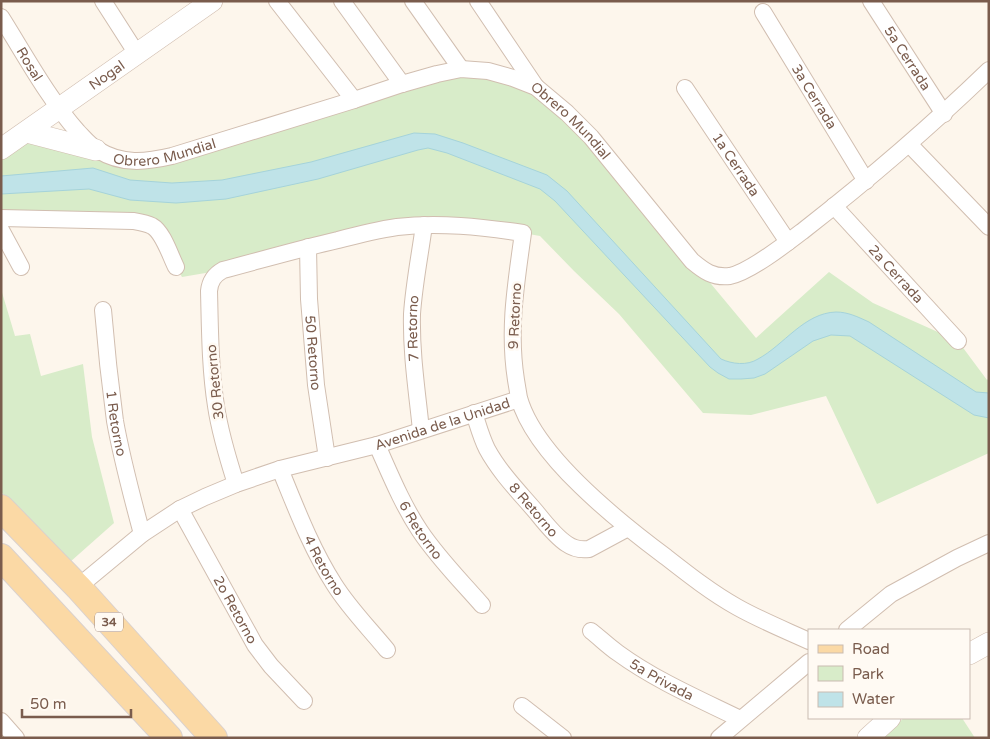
<svg xmlns="http://www.w3.org/2000/svg" width="990" height="739" viewBox="0 0 990 739" font-family="'Varela Round',sans-serif">
<style>
.green{fill:#d8ecc9}
.water{fill:#bfe3e8;stroke:#a5d3da}
.lines{fill:none;stroke-linecap:round;stroke-linejoin:round}
.minor-casing{stroke:#d1beb0;stroke-width:18}
.tertiary-casing{stroke:#d1beb0;stroke-width:22}
.primary-casing{stroke:#dad1cd;stroke-width:28}
.minor{stroke:#fff;stroke-width:16}
.tertiary{stroke:#fff;stroke-width:21}
.primary{stroke:#fbd9a5;stroke-width:26}
.labels{text-anchor:middle;dominant-baseline:central;stroke-width:5;stroke-linejoin:round;paint-order:stroke}
.shield{fill:#fffaf3;stroke:#a28b7f;stroke-width:1}
.shield-label{font-size:12px;font-weight:bold;fill:#7a5c4d}
.street-label{font-size:14px;fill:#7a5c4d;stroke:#fffaf3}
</style>
<rect width="100%" height="100%" fill="#fdf6ec"/>
<!-- green -->
<g class="green">
<polygon points="461,69 536,87 692,261 756,338 829,272 873,303 958,341 987,380 989,378 989,453 877,504 826,396 751,415 703,413 619,314 574,271 540,236 523,233 424,225 223,270 182,277 154,226 1,218 1,149 27,132 131,161"/>
<polygon points="1,289 15,336 30,334 41,376 83,364 92,437 114,523 70,562 1,492"/>
<polygon points="904,718 962,718 975,738 880,738"/>
</g>
<!-- water -->
<path class="water" d="M414,133l21,1 28,9 84,32 20,16 154,168c11,5 26,7 37,0 26,-14 46,-46 78,-47 12,0 22,5 33,10l107,70 13,1v25l-15,-3 -124,-79 -19,-1 -18,6 -48,33 -11,4 -13,1h-12l-11,-6 -8,-6 -155,-166 -15,-12 -93,-36 -19,-5 -10,2 -100,29 -92,20 -50,4 -46,-3 -41,-11 -88,5v-18l92,-8 37,12 42,3 50,-3 89,-18z"/>
<g class="lines">
<!-- minor casing -->
<g class="minor-casing">
<g id="minor">
<polyline points="103,1 137,54"/>
<polyline points="277,1 354,100"/>
<polyline points="342,1 402,84"/>
<polyline points="413,1 461,69"/>
<polyline points="478,1 536,87"/>
<path id="s1" d="M871,1l73,113"/>
<path id="s2" d="M763,12l103,169"/>
<path id="s3" d="M1,17c24,38 47,81 77,115 6,6 12,14 20,18 24,15 48,12 74,6l182,-56 48,-16 35,-10 24,-5 27,2 25,7 23,9 31,26 24,24 101,124c12,10 21,17 38,15 20,-4 57,-33 74,-46 64,-50 126,-103 185,-160"/>
<path id="s4" d="M685,88l103,154"/>
<polyline points="909,144 989,227"/>
<path id="s5" d="M834,206l124,135"/>
<path d="M1,218l132,3c6,1 13,2 19,5 11,6 18,29 24,41"/>
<polyline points="1,230 21,267"/>
<path id="s6" d="M308,247l1,52 7,86 11,73"/>
<path id="s7" d="M103,310c3,37 7,74 12,111 7,39 17,76 27,113"/>
<path id="s8" d="M474,413c4,12 7,24 13,36 13,24 33,44 50,64 8,10 19,24 30,31 7,5 14,6 22,5l39,-21"/>
<path id="s9" d="M421,430c-4,-39 -10,-77 -9,-116 2,-30 8,-59 12,-89"/>
<path id="s10" d="M377,445c13,29 25,59 43,86 18,27 41,50 62,74"/>
<path id="s11" d="M280,469c16,39 31,79 54,115 15,24 35,44 53,66"/>
<path d="M236,484c-8,-25 -16,-51 -20,-78 -6,-38 -6,-77 -7,-115 1,-10 5,-16 14,-21 38,-10 76,-21 115,-30 19,-5 39,-10 59,-13 42,-5 85,0 126,6 -7,51 -15,96 -7,147 1,6 2,12 3,18 16,58 100,124 147,159 23,18 46,36 71,50 23,13 48,23 72,34"/>
<path id="s12" d="M180,509l75,136 16,21 33,35"/>
<path id="s13" d="M78,587l64,-53 38,-25 25,-12 31,-13 44,-15 97,-24 142,-46"/>
<polyline points="847,630 891,594 957,558 989,543"/>
<path id="s14" d="M591,631c9,7 17,15 27,22 37,27 81,46 122,66"/>
<polyline points="522,706 563,738"/>
<polyline points="1,721 16,738"/>
<polyline points="719,738 809,662"/>
</g>
</g>
<!-- tertiary casing -->
<g class="tertiary-casing">
<g id="tertiary">
<polyline points="27,132 96,150"/>
<path id="s15" d="M1,149l211,-148"/>
<polyline points="969,654 989,643"/>
<polyline points="868,738 890,718"/>
</g>
</g>
<!-- primary casing -->
<g class="primary-casing">
<g id="primary">
<polyline points="1,508 78,587 214,738"/>
<polyline points="1,557 169,738"/>
</g>
</g>
<!-- minor -->
<use href="#minor" class="minor"/>
<!-- tertiary -->
<use href="#tertiary" class="tertiary"/>
<!-- primary -->
<use href="#primary" class="primary"/>
</g>
<g class="labels">
<!-- shield labels -->
<rect class="shield" x="95" y="612.5" width="28" height="19" rx="4"/>
<g class="shield-label">
<text x="109" y="622">34</text>
</g>
<!-- street labels -->
<g class="street-label">
<text stroke="none"><textPath href="#s1" startOffset="68">5a Cerrada</textPath></text>
<text stroke="none"><textPath href="#s3" startOffset="55">Rosal</textPath></text>
<text stroke="none"><textPath href="#s15" startOffset="129">Nogal</textPath></text>
<text stroke="none"><textPath href="#s2" startOffset="99">3a Cerrada</textPath></text>
<text stroke="none"><textPath href="#s3" startOffset="670">Obrero Mundial</textPath></text>
<text stroke="none"><textPath href="#s3" startOffset="235">Obrero Mundial</textPath></text>
<text stroke="none"><textPath href="#s4" startOffset="92">1a Cerrada</textPath></text>
<text stroke="none"><textPath href="#s5" startOffset="92">2a Cerrada</textPath></text>
<text transform="translate(515 316) rotate(-87)">9 Retorno</text>
<text stroke="none"><textPath href="#s9" startOffset="102">7 Retorno</textPath></text>
<text stroke="none"><textPath href="#s6" startOffset="106">50 Retorno</textPath></text>
<text transform="translate(215 382) rotate(-96)">30 Retorno</text>
<text stroke="none"><textPath href="#s7" startOffset="114">1 Retorno</textPath></text>
<text stroke="none"><textPath href="#s13" startOffset="405">Avenida de la Unidad</textPath></text>
<text stroke="none"><textPath href="#s8" startOffset="115">8 Retorno</textPath></text>
<text stroke="none"><textPath href="#s10" startOffset="96">6 Retorno</textPath></text>
<text stroke="none"><textPath href="#s11" startOffset="106">4 Retorno</textPath></text>
<text stroke="none"><textPath href="#s12" startOffset="115">2o Retorno</textPath></text>
<text stroke="none"><textPath href="#s14" startOffset="86">5a Privada</textPath></text>
</g>
</g>
<!-- border -->
<rect width="990" height="739" fill="none" stroke="#7a5c4d" stroke-width="5"/>
<!-- legend -->
<rect x="808" y="629" width="162" height="90" fill="#fffaf3" stroke="#cabbb1"/>
<rect x="818" y="645" width="25" height="8" fill="#fbd9a5" stroke="#cabbb1"/>
<text x="852" y="654" font-size="15" fill="#7a5c4d">Road</text>
<rect x="818" y="666" width="25" height="15" fill="#d8ecc9" stroke="#cabbb1"/>
<text x="852" y="679" font-size="15" fill="#7a5c4d">Park</text>
<rect x="818" y="692" width="25" height="15" fill="#bfe3e8" stroke="#cabbb1"/>
<text x="852" y="704" font-size="15" fill="#7a5c4d">Water</text>
<!-- scale -->
<path d="M22 709v8h109v-8" fill="none" stroke="#7a5c4d" stroke-width="2.5"/>
<text x="30" y="709" font-size="15" fill="#7a5c4d" stroke="#fffaf3" stroke-width="4" paint-order="stroke">50 m</text>
</svg>
